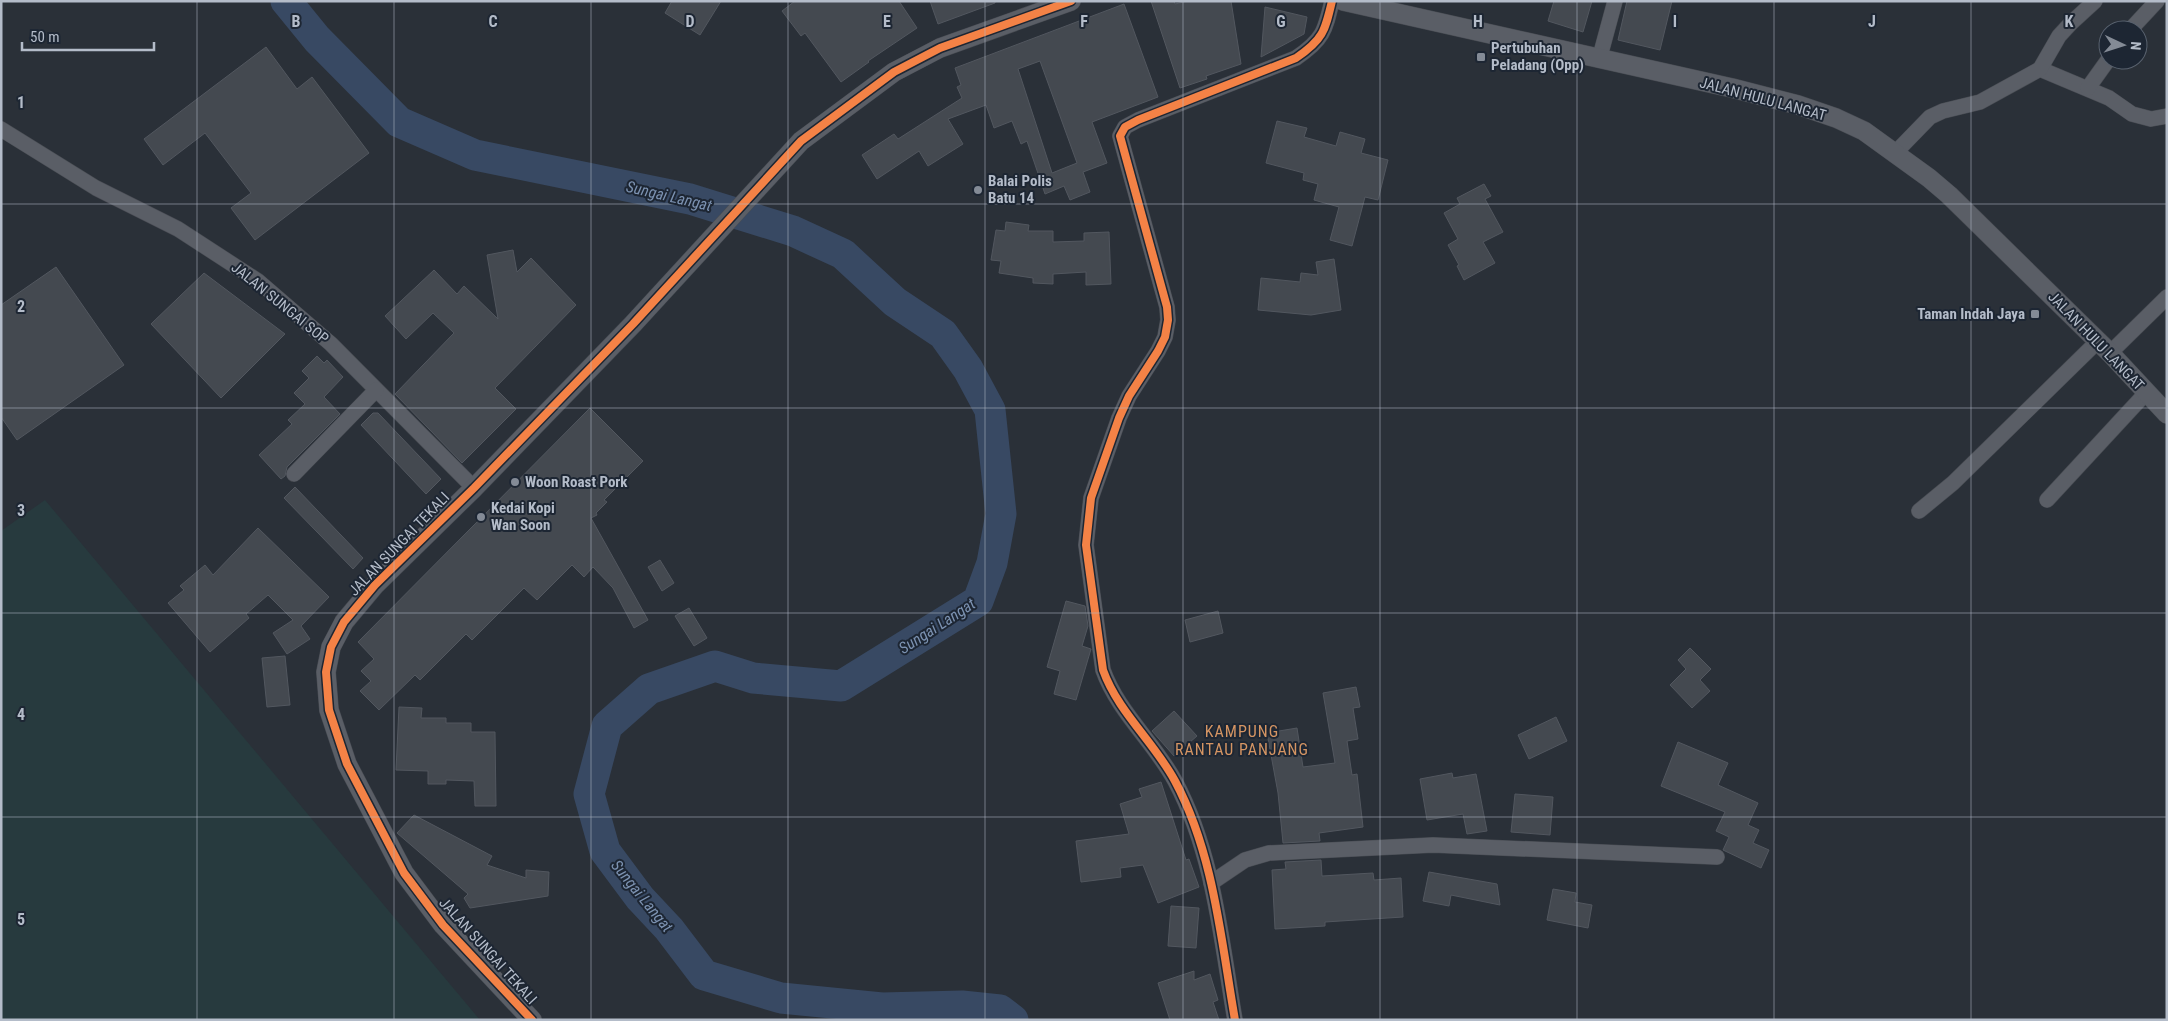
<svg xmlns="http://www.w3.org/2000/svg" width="2168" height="1021" viewBox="0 0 2168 1021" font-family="'Roboto Condensed',sans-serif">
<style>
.green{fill:#273a3e}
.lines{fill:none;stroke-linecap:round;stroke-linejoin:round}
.river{stroke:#384963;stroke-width:31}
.building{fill:#444950;stroke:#52575f;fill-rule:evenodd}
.minor-casing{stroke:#484c53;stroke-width:16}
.tertiary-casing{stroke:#484c53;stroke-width:20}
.minor{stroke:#5a5e66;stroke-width:15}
.tertiary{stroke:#5a5e66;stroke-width:19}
.cycleway-casing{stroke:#1d2633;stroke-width:11}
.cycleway{stroke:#f48246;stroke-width:8}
.grid{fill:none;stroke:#b4bcc9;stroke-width:1;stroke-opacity:0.55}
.poi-dot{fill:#848b96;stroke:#1d2633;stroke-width:2}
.labels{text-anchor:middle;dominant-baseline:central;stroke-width:4;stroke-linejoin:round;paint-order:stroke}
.poi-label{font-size:15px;font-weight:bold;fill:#b4bcc9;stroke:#1d2633;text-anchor:start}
.street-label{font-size:15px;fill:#b4bcc9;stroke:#1d2633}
.water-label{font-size:16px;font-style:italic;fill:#7c92b1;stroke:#1d2633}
.neighbourhood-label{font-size:16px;letter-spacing:1px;fill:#d59563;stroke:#1d2633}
.grid-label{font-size:16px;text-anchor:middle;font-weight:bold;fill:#b4bcc9;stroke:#1d2633;stroke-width:4;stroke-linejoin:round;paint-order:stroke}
</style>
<rect width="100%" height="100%" fill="#2a3038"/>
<!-- green -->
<polygon class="green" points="45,500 480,1020 1,1020 1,531"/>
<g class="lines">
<!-- river -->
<polyline class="river" points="286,1 317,39 399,122 475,155 690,199 793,231 843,254 895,302 943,334 968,369 990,410 1001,514 992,563 978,601 841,686 753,678 715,666 649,689 607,726 589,794 605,851 640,898 669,929 704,975 781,998 882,1008 962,1006 1000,1010 1013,1020"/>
</g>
<!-- building -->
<g class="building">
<polygon points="672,1 721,1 700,35 665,13"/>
<polygon points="795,1 899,1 917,28 868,61 869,62 841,82 805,33 801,36 782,11"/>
<polygon points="930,1 995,1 995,3 938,24"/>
<polygon points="1151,1 1174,1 1175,4 1188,1 1231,1 1241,64 1206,76 1207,79 1180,88"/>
<polygon points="1554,1 1592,1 1583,32 1548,21"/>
<polygon points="1627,1 1672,1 1660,50 1618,40"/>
<path d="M1124,4l34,93 -66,25 15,41 -24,9 7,20 -20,8 -6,-14 -19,8 -18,-53 -6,3 -9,-23 -18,7 -8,-23 -38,14 15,25 -35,22 -9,-15 -42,28 -15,-24 32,-21 4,5 64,-41 -5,-11 4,-2 -6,-17zM1040,61l37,102 -25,10 -34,-104z"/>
<polygon points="1265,7 1307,17 1304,34 1261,57"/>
<polygon points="266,47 297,89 312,77 369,153 255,240 231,208 251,193 205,133 163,165 144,139"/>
<polygon points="1277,121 1307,128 1304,137 1336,146 1340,132 1365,139 1361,153 1388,160 1378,200 1365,197 1352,246 1330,240 1339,207 1314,200 1318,184 1303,180 1304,173 1266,163"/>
<polygon points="1484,184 1491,196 1485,199 1503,232 1483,242 1495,263 1464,280 1457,266 1459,265 1448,245 1458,239 1444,213 1460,204 1457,198"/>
<polygon points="1006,222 1029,225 1028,231 1053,231 1053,242 1084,241 1084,233 1109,232 1111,284 1086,285 1086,272 1053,274 1053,284 1033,283 1033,278 999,273 1001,261 991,260 996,230 1005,231"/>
<polygon points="513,250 517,272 531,258 576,305 495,388 516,409 462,463 395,394 454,333 433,313 406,339 385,316 434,270 457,294 464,286 498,319 487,255"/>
<polygon points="1334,259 1341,310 1311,315 1258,310 1261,278 1300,282 1301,273 1318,275 1316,262"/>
<polygon points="56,267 124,365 17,440 1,417 1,305"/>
<polygon points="204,273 285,334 221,398 151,324"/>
<polygon points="317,356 324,363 327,360 343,377 324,397 340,414 287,467 285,476 281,479 259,455 292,424 288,420 305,404 294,393 309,378 302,371"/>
<polygon points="590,408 643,461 604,500 607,502 596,513 597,515 591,518 648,620 634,628 613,588 593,567 584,577 572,565 537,600 524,588 472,640 466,634 420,680 415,675 379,710 360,691 371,681 361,671 374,659 358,642"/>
<polygon points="373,413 378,413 441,479 426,494 361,425"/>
<polygon points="295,487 363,558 353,569 284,498"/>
<polygon points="258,528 329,597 301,626 310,639 287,654 273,633 293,620 268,595 246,614 249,618 210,652 168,603 184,590 180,586 205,565 213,575"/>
<polygon points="660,560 674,583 662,591 648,567"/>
<polygon points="1066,601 1085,606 1088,626 1082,646 1091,649 1076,700 1054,694 1060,671 1047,667"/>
<polygon points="689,608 707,638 694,646 675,616"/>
<polygon points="1218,611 1223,633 1190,642 1185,620"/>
<polygon points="1690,648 1711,669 1700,680 1710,691 1692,708 1670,685 1686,669 1678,660"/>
<polygon points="285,656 290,705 267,707 262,658"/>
<polygon points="1356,687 1360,707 1353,708 1358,739 1347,741 1352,775 1357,774 1363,827 1319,833 1320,841 1283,843 1278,793 1267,733 1297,728 1303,767 1335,763 1323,693"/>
<polygon points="399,707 422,708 421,718 446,718 446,723 471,723 471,732 495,732 496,806 475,806 474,781 446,780 446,784 428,784 428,771 396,770"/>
<polygon points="1174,711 1197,736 1174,756 1152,731"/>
<polygon points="1556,717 1567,741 1529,759 1518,735"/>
<polygon points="1678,742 1728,763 1718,785 1758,803 1748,825 1759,830 1753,843 1769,850 1761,868 1723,850 1729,837 1716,831 1725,812 1661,786"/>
<polygon points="1452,773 1453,778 1476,774 1487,831 1467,834 1463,814 1427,820 1420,779"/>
<polygon points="1161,782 1186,860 1189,859 1199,887 1158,903 1143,865 1120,868 1121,877 1081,882 1076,841 1129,834 1120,804 1142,797 1139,789"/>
<polygon points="1515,794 1553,797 1550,835 1511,832"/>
<polygon points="414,815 492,856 487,865 526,878 526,870 549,872 548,896 470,908 464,898 468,894 397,833"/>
<polygon points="1321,860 1322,876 1373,873 1374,880 1401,878 1403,917 1325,922 1325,926 1275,929 1272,870 1286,869 1285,862"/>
<polygon points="1429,872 1497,884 1500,905 1451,895 1449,906 1423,901"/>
<polygon points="1553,889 1576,893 1575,902 1592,905 1588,928 1547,920"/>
<polygon points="1171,906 1199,908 1196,948 1168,946"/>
<polygon points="1194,971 1194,980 1210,974 1218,1000 1213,1002 1219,1020 1170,1020 1158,983"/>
</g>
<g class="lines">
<!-- minor casing -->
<g class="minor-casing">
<g id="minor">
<polyline points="2130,30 2157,1"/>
<polyline points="1599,60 1615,1"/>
<polyline points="2040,69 2109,98 2132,114 2151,119 2167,116"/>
<polyline points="2088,88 2108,60"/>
<polyline points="1,129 96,188 178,229 258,281 331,344 474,488"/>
<polyline points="1895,153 1930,117 1943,111 1980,102 2040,69 2059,36 2071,23 2095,1"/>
<polyline points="2110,353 2167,297"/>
<polyline points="294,474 376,390"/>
<polyline points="2047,500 2146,393"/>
<polyline points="1919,511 1953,483 2098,341"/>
<polyline points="1211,883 1245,860 1269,853 1433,845 1717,857"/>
<path d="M1235,1020c-14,-80 -21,-166 -60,-239 -21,-39 -57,-69 -72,-111l-17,-125 5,-47 28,-80 10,-22 29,-45 7,-14 3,-17 -1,-13 -47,-171 5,-9 13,-7 158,-62c27,-18 29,-27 36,-57"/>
</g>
</g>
<!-- tertiary casing -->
<g class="tertiary-casing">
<g id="tertiary">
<polyline points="1343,1 1732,88 1798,105 1836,118 1864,131 1929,178 1949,195 2110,353 2167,414"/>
<polyline points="532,1020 443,925 404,873 347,764 329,710 326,672 331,647 344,622 375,585 474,488 633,324 801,141 894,72 940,48 1071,1"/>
</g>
</g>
<!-- minor -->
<use href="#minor" class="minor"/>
<!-- tertiary -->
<use href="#tertiary" class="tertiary"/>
<!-- cycleway casing -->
<g class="cycleway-casing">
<g id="cycleway">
<polyline points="532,1020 443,925 404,873 347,764 329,710 326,672 331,647 344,622 375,585 474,488 633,324 801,141 894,72 940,48 1071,1"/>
<path d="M1235,1020c-14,-80 -21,-166 -60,-239 -21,-39 -57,-69 -72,-111l-17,-125 5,-47 28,-80 10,-22 29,-45 7,-14 3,-17 -1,-13 -47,-171 5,-9 13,-7 158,-62c27,-18 29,-27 36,-57"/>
</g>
</g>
<!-- cycleway -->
<use href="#cycleway" class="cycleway"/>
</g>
<!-- grid -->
<path class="grid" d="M197,1v1019M394,1v1019M591,1v1019M788,1v1019M985,1v1019M1183,1v1019M1380,1v1019M1577,1v1019M1774,1v1019M1971,1v1019M1,204h2166M1,408h2166M1,613h2166M1,817h2166"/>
<!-- markers -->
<g class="poi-dot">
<rect x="1476" y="52" width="10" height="10" rx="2.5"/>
<circle cx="978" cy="190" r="5"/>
<rect x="2030" y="309" width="10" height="10" rx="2.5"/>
<circle cx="515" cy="482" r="5"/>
<circle cx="481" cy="517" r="5"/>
</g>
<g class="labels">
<!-- poi labels -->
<g class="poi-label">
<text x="1491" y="48">Pertubuhan<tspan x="1491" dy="17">Peladang (Opp)</tspan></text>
<text x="988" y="181">Balai Polis<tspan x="988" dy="17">Batu 14</tspan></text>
<text x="2025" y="314" text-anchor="end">Taman Indah Jaya</text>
<text x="525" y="482">Woon Roast Pork</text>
<text x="491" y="508">Kedai Kopi<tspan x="491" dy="17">Wan Soon</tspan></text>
</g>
<!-- street labels -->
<g class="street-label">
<text transform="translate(1763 99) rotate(15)">JALAN HULU LANGAT</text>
<text transform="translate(280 303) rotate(39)">JALAN SUNGAI SOP</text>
<text transform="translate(2096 341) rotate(46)">JALAN HULU LANGAT</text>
<text transform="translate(399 544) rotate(-46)">JALAN SUNGAI TEKALI</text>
<text transform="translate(488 951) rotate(48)">JALAN SUNGAI TEKALI</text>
</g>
<!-- water labels -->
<g class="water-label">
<text transform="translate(669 196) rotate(13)">Sungai Langat</text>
<text transform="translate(937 626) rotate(-33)">Sungai Langat</text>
<text transform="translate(642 896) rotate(51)">Sungai Langat</text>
</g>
<!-- neighbourhood labels -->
<g class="neighbourhood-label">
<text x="1242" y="731">KAMPUNG<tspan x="1242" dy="18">RANTAU PANJANG</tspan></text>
</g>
</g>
<g class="grid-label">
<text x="296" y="27">B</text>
<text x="493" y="27">C</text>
<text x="690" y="27">D</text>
<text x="887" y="27">E</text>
<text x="1084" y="27">F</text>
<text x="1281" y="27">G</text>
<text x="1478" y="27">H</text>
<text x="1675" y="27">I</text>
<text x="1872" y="27">J</text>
<text x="2069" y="27">K</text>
<text x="21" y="108">1</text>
<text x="21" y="312">2</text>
<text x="21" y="516">3</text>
<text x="21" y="720">4</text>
<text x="21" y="925">5</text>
</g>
<!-- border -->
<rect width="2168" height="1021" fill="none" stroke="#b4bcc9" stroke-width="5"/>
<!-- north arrow -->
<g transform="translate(2123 45) rotate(94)"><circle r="24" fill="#1d2633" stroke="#59626f"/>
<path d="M0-4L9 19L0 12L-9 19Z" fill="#848b96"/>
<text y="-8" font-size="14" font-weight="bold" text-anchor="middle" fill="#b4bcc9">N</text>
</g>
<!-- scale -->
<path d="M22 42v8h132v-8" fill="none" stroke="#b4bcc9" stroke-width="2.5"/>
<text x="30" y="42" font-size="15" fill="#b4bcc9" stroke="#1d2633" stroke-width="4" paint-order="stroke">50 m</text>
</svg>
